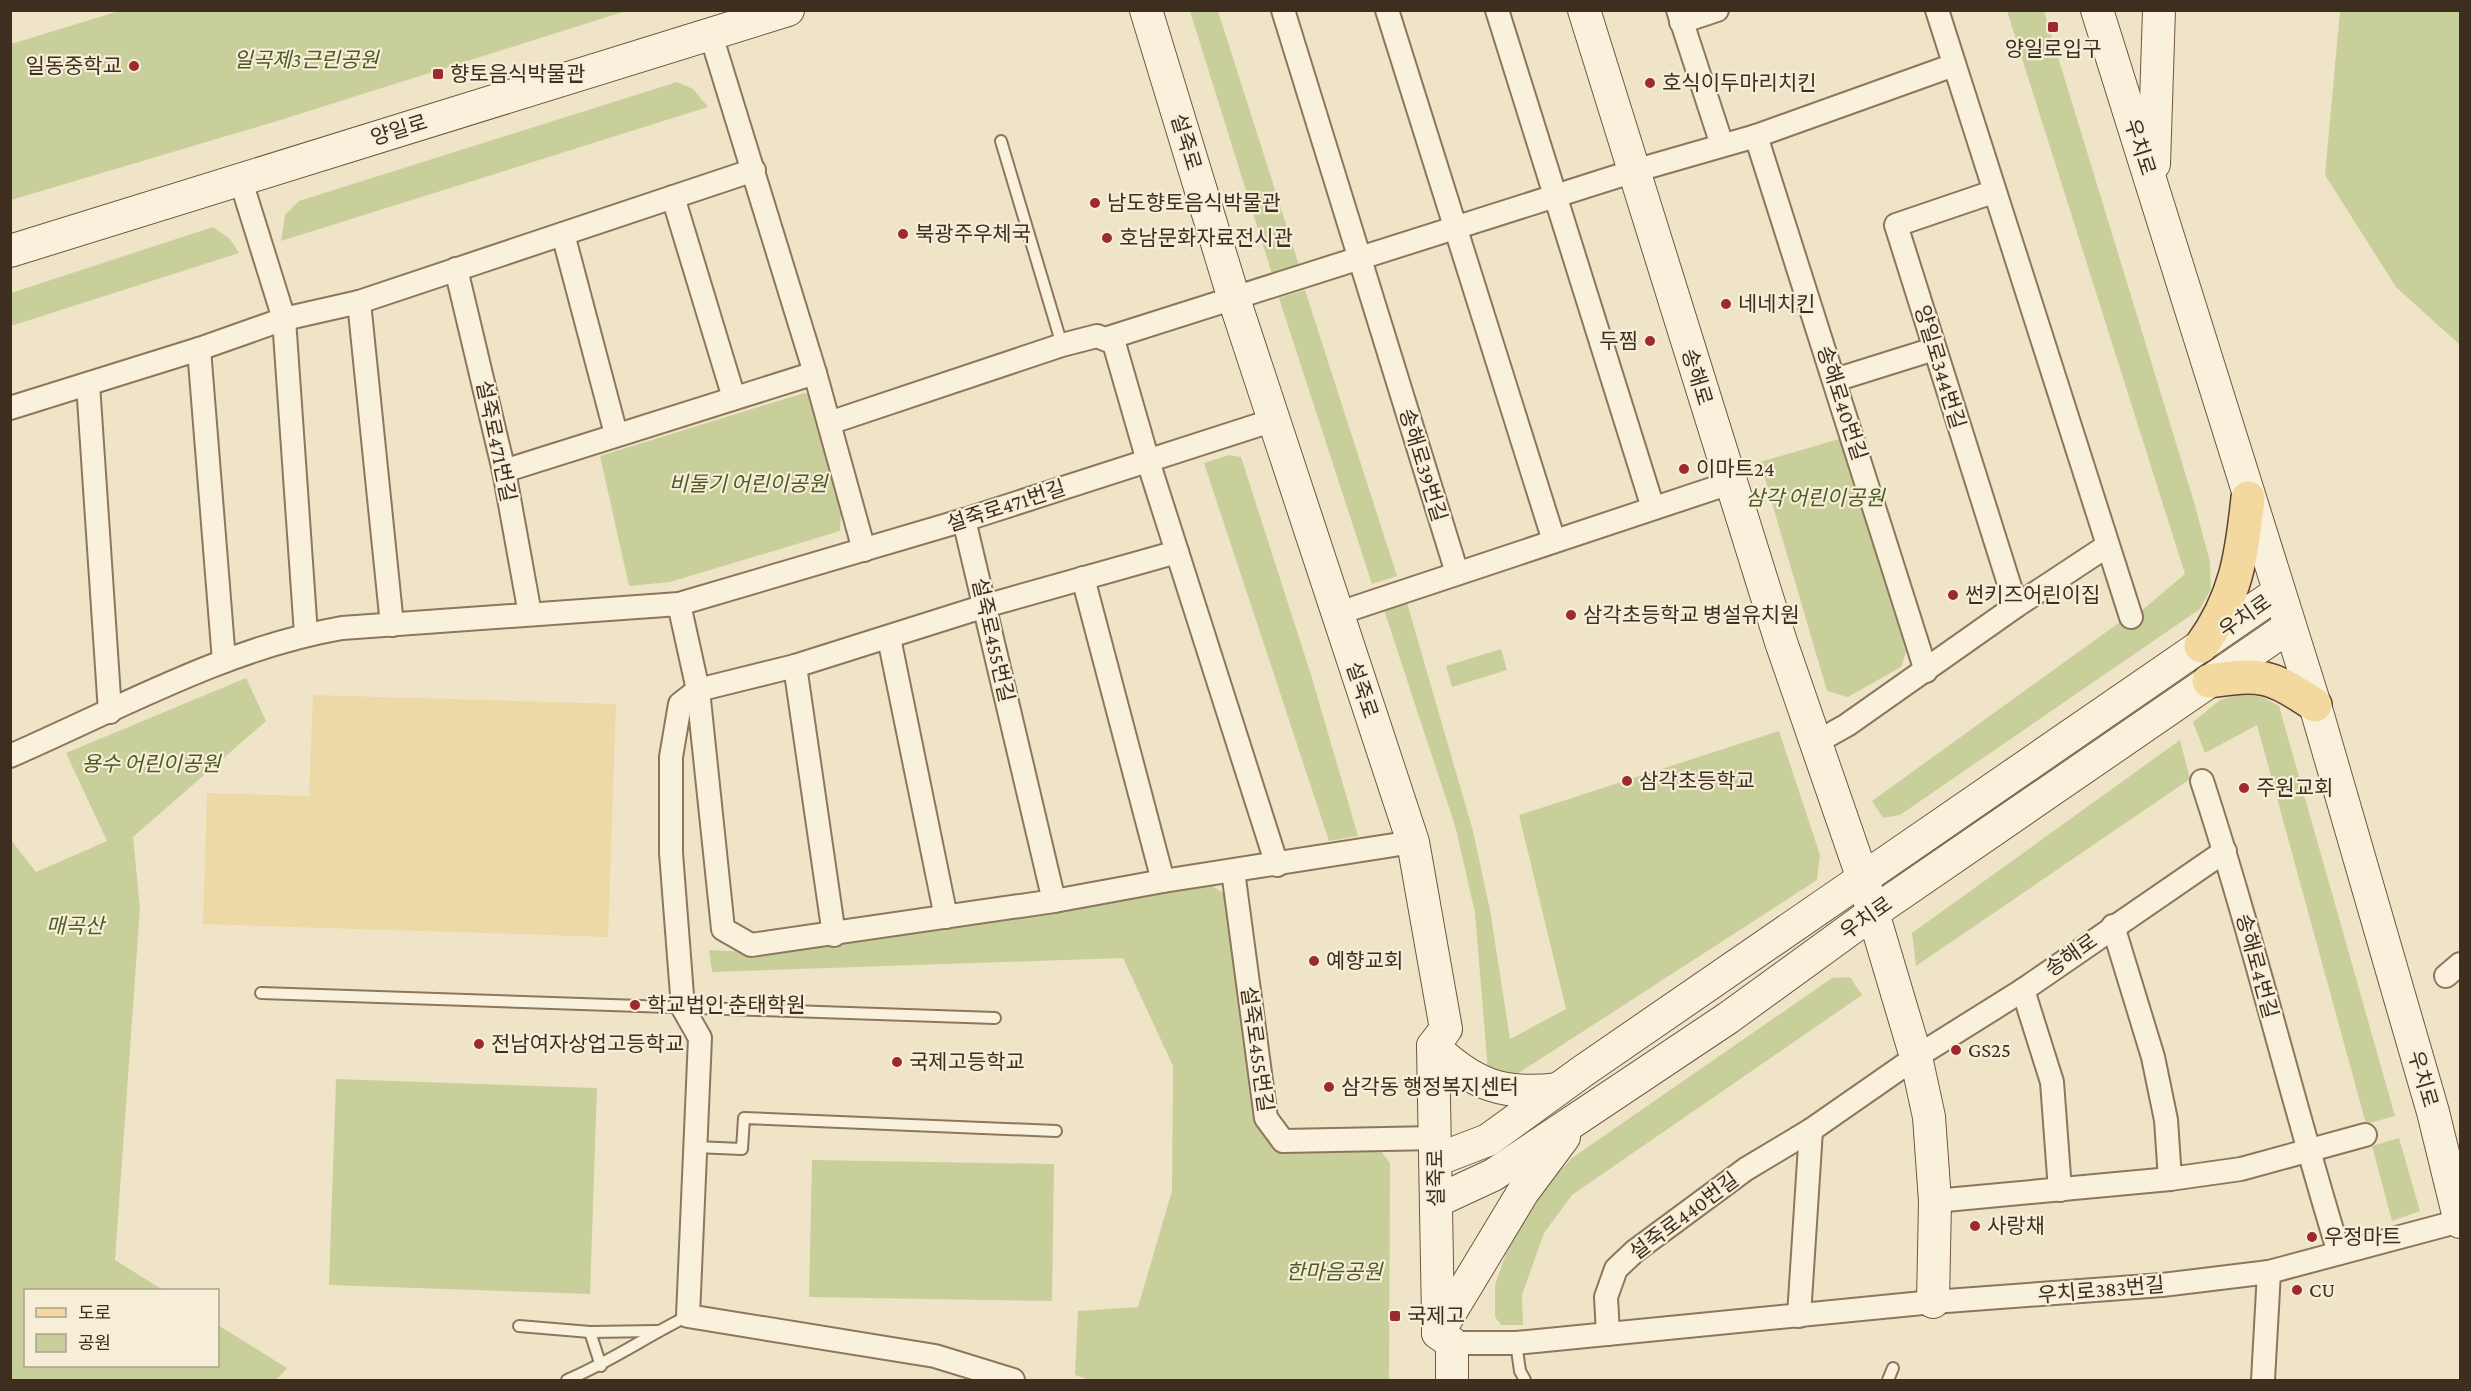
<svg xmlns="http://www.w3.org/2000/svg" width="2471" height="1391" viewBox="0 0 2471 1391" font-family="'Crimson Pro','Noto Sans KR',serif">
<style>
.green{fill:#c9cf9b}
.sand{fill:#ecd9a5}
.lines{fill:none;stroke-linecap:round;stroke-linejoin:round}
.lane-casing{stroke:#8d765c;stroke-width:14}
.street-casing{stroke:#8d765c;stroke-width:26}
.secondary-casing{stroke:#6f573f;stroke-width:34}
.primary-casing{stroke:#5b4430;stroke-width:36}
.lane{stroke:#faf1dc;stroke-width:10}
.street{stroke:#faf1dc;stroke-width:22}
.secondary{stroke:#faf1dc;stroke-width:32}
.primary{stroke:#f3d9a0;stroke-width:33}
.poi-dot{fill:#9e2a2b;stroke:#f7eed8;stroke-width:2}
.labels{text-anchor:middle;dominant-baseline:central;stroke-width:4.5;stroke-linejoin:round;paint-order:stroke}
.poi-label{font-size:21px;fill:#3d2e20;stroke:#f7eed8;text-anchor:start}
.park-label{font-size:21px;font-style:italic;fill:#4d5a26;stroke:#f7eed8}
.street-label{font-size:21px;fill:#3d2e20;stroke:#f7eed8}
</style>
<rect width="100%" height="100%" fill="#f0e4c8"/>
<!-- green -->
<g class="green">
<polygon points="119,11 119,10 626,11 274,122 11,200 11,44"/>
<polygon points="1190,11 1218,11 1299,265 1272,274"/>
<polygon points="2007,11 2044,11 2194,502 2210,562 2211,589 2200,609 1900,815 1883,818 1872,801 2120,622 2140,612 2185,574"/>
<polygon points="2340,11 2460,11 2460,345 2396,287 2325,175"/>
<polygon points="677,82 693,89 708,107 281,241 285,215 299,201"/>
<polygon points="213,227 230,239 239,253 11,326 11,293"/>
<polygon points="1305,290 1397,576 1372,584 1279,298"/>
<polygon points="804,393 812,396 841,511 840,531 670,582 629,586 600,456"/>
<polygon points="1843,438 1906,652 1901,667 1848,697 1827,691 1760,462"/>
<polygon points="1229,455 1241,457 1312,678 1358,836 1329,841 1204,463"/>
<polygon points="1407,603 1473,831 1490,910 1510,1039 1566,1009 1519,815 1779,731 1820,855 1817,880 1511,1078 1488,1071 1475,913 1456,829 1384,610"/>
<polygon points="1501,649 1507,670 1452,687 1446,666"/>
<polygon points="246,678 266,721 133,837 140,908 115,1260 163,1290 26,1290 26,1366 218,1366 218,1325 287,1368 276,1380 11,1380 11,840 36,872 107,841 66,753"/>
<polygon points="2241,694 2263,697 2279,706 2395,1116 2366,1124 2257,725 2205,753 2193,722 2220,700"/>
<polygon points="2180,740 2190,779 1916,966 1912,933"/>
<polygon points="1209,884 1225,894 1256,1126 1279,1151 1380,1150 1390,1163 1389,1380 1090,1380 1075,1375 1078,1311 1138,1307 1172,1191 1173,1066 1123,958 712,972 709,950 769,953"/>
<polygon points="1850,977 1862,995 1572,1195 1544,1233 1522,1295 1523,1325 1501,1325 1495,1317 1495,1285 1509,1245 1529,1204 1572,1158 1832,978"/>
<polygon points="336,1079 597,1088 590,1294 329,1285"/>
<polygon points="2399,1138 2420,1211 2392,1221 2372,1146"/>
<polygon points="812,1160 1054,1164 1052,1301 809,1297"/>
</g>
<!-- sand -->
<polygon class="sand" points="313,695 616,704 608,937 203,924 207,793 309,796"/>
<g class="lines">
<!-- lane casing -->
<g class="lane-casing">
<g id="lane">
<polyline points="1001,141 1062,345"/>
<polyline points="261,993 995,1018"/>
<polyline points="695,1147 742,1149 744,1118 1056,1131"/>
<polyline points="519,1326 590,1332 657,1331"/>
<polyline points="590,1332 601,1366"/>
<polyline points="1516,1343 1520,1371 1525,1380"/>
<path d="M567,1380c43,-18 80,-44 121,-64"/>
<polyline points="1888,1380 1893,1368"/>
</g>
</g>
<!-- street casing -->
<g class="street-casing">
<g id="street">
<polyline points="1283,10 1457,573"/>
<polyline points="1387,10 1554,541"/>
<polyline points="1497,10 1653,508"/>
<polyline points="1678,10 1722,145"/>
<polyline points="1937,10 2131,617"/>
<polyline points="1681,22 1717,10"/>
<polyline points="711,35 815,373 864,550"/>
<polyline points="1756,136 1926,671"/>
<polyline points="240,178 284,319 306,634"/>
<polyline points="1993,192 1896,225 2016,606"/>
<polyline points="673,197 734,398"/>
<polyline points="563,234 616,434"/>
<polyline points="456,269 504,471 530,614"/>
<polyline points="359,302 392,625"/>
<polyline points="1105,339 1634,171 1756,136 1954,65"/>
<polyline points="199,349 224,661"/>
<polyline points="1835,380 1934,349"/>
<polyline points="88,384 110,712"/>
<polyline points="10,408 199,349 284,319 359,302 754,170"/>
<polyline points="829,423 1062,345 1097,336 1114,343 1148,461 1277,865"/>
<polyline points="504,471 815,373"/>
<polyline points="964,520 1054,901"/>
<polyline points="1083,578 1163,881"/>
<polyline points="679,604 698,690 723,929 751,945 1054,901 1163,881 1413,842"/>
<polyline points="1336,614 1730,483"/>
<polyline points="889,638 946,917"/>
<polyline points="795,666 834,935"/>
<polyline points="1815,743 1847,725 2016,606 2107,546"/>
<path d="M10,756c108,-47 216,-108 332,-128l337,-24 285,-84 310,-100"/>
<path d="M2202,781c51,156 89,316 137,472"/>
<polyline points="1233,871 1266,1118 1283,1141 1436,1138"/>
<polyline points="2113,926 2153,1057 2166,1120 2170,1179"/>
<polyline points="2446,976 2460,964"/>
<polyline points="2023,990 2052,1082 2060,1190"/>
<polyline points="1935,1201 2170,1179 2241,1169 2365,1135"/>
<polyline points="1799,1316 1811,1130"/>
<polyline points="1608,1334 1606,1297 1616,1269 1635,1251 1746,1169 1811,1130 1916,1057 2023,990 2225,851"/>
<polyline points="1452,1343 1516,1343 1933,1302 2162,1285 2269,1272 2460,1221"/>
<polyline points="1013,1380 935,1356 688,1316 700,1038 683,1008 671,853 671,757 680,704 698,690 795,666 985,606 1177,552"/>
<polyline points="2263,1380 2269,1272"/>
</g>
</g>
<!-- secondary casing -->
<g class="secondary-casing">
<g id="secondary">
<polyline points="1146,10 1234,299 1413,842 1446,1029 1433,1046 1438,1317 1438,1333 1452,1343 1452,1380"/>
<polyline points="1584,10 1781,642 1863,879 1916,1057 1929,1117 1935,1201 1933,1302"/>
<polyline points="2097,10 2315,705 2433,1112 2460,1222"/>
<polyline points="2154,164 2159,10"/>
<polyline points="10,251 788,10"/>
<path d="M1433,1046c40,39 71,50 125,43"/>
<polyline points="1436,1160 1488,1140 1583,1071 2279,592"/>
<polyline points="1437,1201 1493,1175 1728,1018 1874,912 2290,626"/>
<polyline points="1438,1333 1523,1192 1564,1137"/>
</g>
</g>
<!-- primary casing -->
<g class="primary-casing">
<g id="primary">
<path d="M2201,646c35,-48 41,-91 47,-148"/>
<path d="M2209,681c52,-8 61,-6 106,24"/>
</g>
</g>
<!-- lane -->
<use href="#lane" class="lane"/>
<!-- street -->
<use href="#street" class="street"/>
<!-- secondary -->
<use href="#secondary" class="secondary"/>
<!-- primary -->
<use href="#primary" class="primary"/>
</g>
<!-- markers -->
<g class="poi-dot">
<rect x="2047" y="21" width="12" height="12" rx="3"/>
<circle cx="134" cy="66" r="6"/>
<rect x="432" y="68" width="12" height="12" rx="3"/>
<circle cx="1650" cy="83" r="6"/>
<circle cx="1095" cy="203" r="6"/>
<circle cx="903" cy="234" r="6"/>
<circle cx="1107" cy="238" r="6"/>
<circle cx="1726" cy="304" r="6"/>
<circle cx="1650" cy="341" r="6"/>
<circle cx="1684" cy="469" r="6"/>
<circle cx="1953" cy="595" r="6"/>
<circle cx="1571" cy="615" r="6"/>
<circle cx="1627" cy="781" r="6"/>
<circle cx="2244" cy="788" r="6"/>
<circle cx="1314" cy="961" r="6"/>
<circle cx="635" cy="1005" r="6"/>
<circle cx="479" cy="1044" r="6"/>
<circle cx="1956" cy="1050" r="6"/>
<circle cx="897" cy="1062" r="6"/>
<circle cx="1329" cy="1087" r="6"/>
<circle cx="1975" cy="1226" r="6"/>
<circle cx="2312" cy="1237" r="6"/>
<circle cx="2297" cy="1290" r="6"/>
<rect x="1389" y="1310" width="12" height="12" rx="3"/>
</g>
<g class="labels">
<!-- poi labels -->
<g class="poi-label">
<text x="2053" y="49" text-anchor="middle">양일로입구</text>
<text x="122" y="66" text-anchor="end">일동중학교</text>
<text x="450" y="74">향토음식박물관</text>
<text x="1662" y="83">호식이두마리치킨</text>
<text x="1107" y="203">남도향토음식박물관</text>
<text x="915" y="234">북광주우체국</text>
<text x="1119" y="238">호남문화자료전시관</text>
<text x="1738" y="304">네네치킨</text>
<text x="1638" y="341" text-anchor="end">두찜</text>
<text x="1696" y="469">이마트24</text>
<text x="1965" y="595">썬키즈어린이집</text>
<text x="1583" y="615">삼각초등학교 병설유치원</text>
<text x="1639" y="781">삼각초등학교</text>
<text x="2256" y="788">주원교회</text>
<text x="1326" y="961">예향교회</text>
<text x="647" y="1005">학교법인 춘태학원</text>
<text x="491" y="1044">전남여자상업고등학교</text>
<text x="1968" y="1050">GS25</text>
<text x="909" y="1062">국제고등학교</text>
<text x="1341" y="1087">삼각동 행정복지센터</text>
<text x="1987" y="1226">사랑채</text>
<text x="2324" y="1237">우정마트</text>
<text x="2309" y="1290">CU</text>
<text x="1407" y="1316">국제고</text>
</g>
<!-- park labels -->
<g class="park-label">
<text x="306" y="60">일곡제3근린공원</text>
<text x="748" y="484">비둘기 어린이공원</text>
<text x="1815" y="498">삼각 어린이공원</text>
<text x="151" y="764">용수 어린이공원</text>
<text x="75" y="926">매곡산</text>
<text x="1334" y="1272">한마음공원</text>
</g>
<!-- street labels -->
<g class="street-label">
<text transform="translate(399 130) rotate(-17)">양일로</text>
<text transform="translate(1186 142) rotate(73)">설죽로</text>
<text transform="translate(2140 147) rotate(72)">우치로</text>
<text transform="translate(1940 367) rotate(73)">양일로344번길</text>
<text transform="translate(1697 377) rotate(73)">송해로</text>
<text transform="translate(1842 403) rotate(72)">송해로40번길</text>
<text transform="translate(496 441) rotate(78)">설죽로471번길</text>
<text transform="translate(1423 465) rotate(73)">송해로39번길</text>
<text transform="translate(1006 506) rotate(-18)">설죽로471번길</text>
<text transform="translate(2245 616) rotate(-35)">우치로</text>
<text transform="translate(993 640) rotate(77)">설죽로455번길</text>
<text transform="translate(1362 690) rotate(71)">설죽로</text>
<text transform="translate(1866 918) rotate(-35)">우치로</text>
<text transform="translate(2071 955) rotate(-35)">송해로</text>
<text transform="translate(2257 966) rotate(75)">송해로4번길</text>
<text transform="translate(1257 1049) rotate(82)">설죽로455번길</text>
<text transform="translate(2423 1079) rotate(74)">우치로</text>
<text transform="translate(1436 1178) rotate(-91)">설죽로</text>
<text transform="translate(1684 1216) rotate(-37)">설죽로440번길</text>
<text transform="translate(2101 1290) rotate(-5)">우치로383번길</text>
</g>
</g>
<!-- border -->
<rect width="2471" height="1391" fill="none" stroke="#3d2e20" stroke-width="24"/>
<!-- legend -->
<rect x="24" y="1289" width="195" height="78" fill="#f7eed8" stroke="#ada18e" stroke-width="1.5"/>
<rect x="36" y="1308" width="30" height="9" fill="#f3d9a0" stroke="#ada18e" stroke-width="1.5"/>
<text x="78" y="1319" font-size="18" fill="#3d2e20">도로</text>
<rect x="36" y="1334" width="30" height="18" fill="#c9cf9b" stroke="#ada18e" stroke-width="1.5"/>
<text x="78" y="1349" font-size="18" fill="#3d2e20">공원</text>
</svg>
